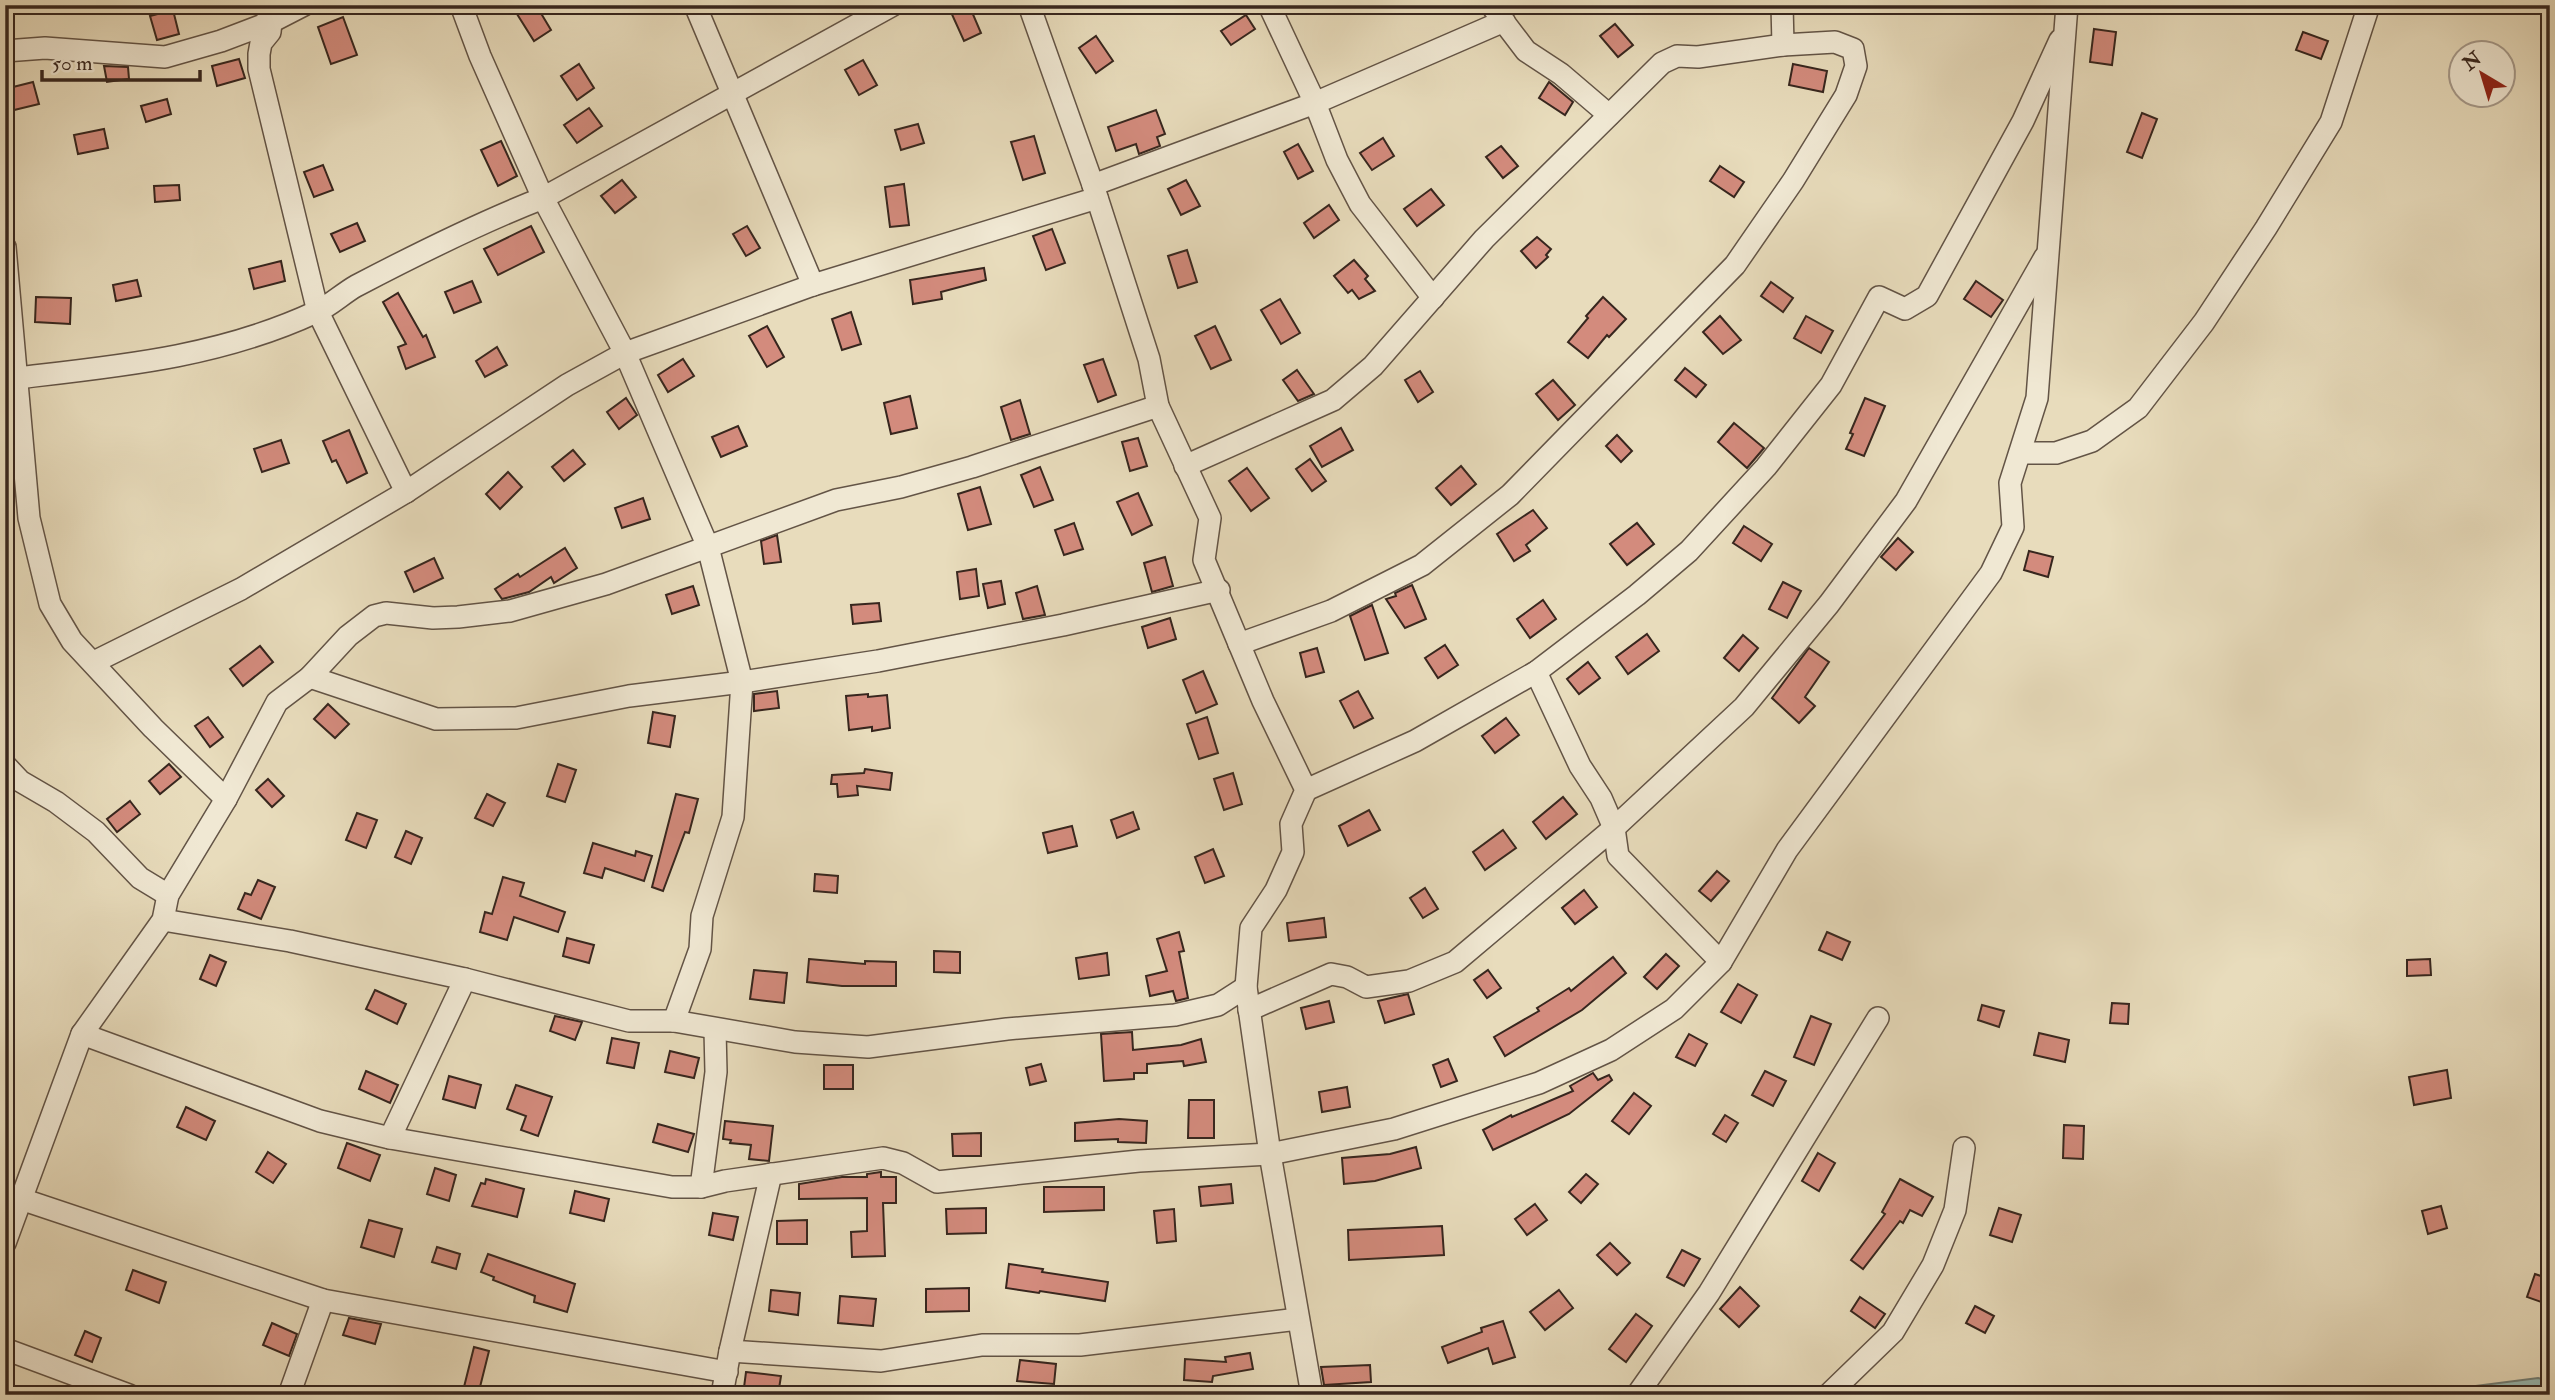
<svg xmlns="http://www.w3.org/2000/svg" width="2555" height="1400" viewBox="0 0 2555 1400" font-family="'IM FELL Double Pica',serif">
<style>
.water{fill:url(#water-ripples);stroke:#717f78;stroke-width:2}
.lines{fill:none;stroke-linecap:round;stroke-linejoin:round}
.shore{stroke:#677069;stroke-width:2}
.building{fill:#d38b7d;stroke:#37261e;stroke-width:2}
.street-casing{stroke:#635446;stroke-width:24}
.street{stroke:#f0e8d3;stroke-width:21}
</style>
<defs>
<pattern id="water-ripples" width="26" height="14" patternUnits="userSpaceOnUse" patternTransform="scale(1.75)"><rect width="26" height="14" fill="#97bbb4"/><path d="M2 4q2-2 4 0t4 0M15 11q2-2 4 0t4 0" fill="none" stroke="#7c9892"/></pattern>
</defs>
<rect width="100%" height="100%" fill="#e8dcbc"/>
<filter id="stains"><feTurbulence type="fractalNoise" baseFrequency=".00286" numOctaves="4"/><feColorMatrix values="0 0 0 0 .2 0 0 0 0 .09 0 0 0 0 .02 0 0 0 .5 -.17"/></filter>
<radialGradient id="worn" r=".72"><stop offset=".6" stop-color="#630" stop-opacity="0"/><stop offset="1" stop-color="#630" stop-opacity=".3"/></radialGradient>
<!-- water -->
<polygon class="water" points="2538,1378 2550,1381 2550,1395 2405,1395"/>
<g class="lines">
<!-- shore -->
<polyline class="shore" points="2462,1395 2537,1386 2550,1388"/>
</g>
<!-- building -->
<g class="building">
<polygon points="530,5 536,5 551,30 534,41 517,14"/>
<polygon points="961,5 969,5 981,33 964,41 950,10"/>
<polygon points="173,10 179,34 157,40 150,16"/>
<polygon points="1246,15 1255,29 1231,45 1221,31"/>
<polygon points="343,17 357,55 331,64 318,27"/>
<polygon points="1615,24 1633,45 1618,57 1600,36"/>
<polygon points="2094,29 2116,32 2112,65 2090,62"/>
<polygon points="2303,32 2328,41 2321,59 2296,50"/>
<polygon points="1096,36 1113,61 1096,73 1079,48"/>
<polygon points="239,59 245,78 217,86 212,66"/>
<polygon points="863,60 877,85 859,95 845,70"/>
<polygon points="579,64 594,88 577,100 561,76"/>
<polygon points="1793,64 1827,71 1823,92 1789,85"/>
<polygon points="104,66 128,67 129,79 107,82"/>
<polygon points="33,82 39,104 10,111 5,89"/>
<polygon points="1549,82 1573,102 1565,115 1539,98"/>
<polygon points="167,99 171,114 146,122 141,106"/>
<polygon points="589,108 602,126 577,143 564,125"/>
<polygon points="1156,110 1165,134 1157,137 1160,146 1139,154 1136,144 1116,151 1108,127"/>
<polygon points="2142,113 2157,119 2142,158 2127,152"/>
<polygon points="918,124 924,143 901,150 895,130"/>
<polygon points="104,129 108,148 78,154 74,135"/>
<polygon points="1034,136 1045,173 1023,180 1011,142"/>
<polygon points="1383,138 1394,156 1372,170 1360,153"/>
<polygon points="501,141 517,176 498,186 481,150"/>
<polygon points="1298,144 1313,171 1298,179 1284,152"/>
<polygon points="1501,146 1518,166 1503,178 1486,157"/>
<polygon points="323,165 333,190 314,197 304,172"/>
<polygon points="1720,166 1744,182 1734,197 1710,181"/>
<polygon points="622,180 636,197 615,213 601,196"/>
<polygon points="1186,180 1200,206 1181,215 1168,189"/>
<polygon points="904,184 909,225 890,227 885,187"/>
<polygon points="179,185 180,200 155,202 154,186"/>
<polygon points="1431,189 1444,205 1417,226 1404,209"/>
<polygon points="1329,205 1339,220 1314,238 1304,223"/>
<polygon points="357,223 365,241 340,252 331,234"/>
<polygon points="531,226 544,252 498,275 484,249"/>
<polygon points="747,226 760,248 746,256 733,234"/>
<polygon points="1052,229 1065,263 1046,270 1033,236"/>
<polygon points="1537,237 1551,249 1546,255 1548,257 1536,268 1521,251"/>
<polygon points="1187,250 1197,282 1178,288 1168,256"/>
<polygon points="1354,260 1368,276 1365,279 1375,291 1359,299 1352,290 1348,293 1334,276"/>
<polygon points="281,261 285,281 254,289 249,269"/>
<polygon points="984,268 986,280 941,292 942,299 913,304 910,280"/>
<polygon points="137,280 141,296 116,301 113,285"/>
<polygon points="472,281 481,302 454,313 445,292"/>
<polygon points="1976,281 2003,300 1991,317 1964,299"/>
<polygon points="1771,282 1793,298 1783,312 1761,296"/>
<polygon points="398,293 423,337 426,335 435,357 406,369 398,347 406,344 383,302"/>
<polygon points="36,297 71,298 70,324 35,322"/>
<polygon points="1603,297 1626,319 1609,337 1607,335 1588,358 1568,342 1588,318 1586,316"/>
<polygon points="1280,299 1300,333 1281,344 1261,310"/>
<polygon points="851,312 861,344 842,350 832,319"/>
<polygon points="1720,316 1741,340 1723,354 1703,332"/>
<polygon points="1806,316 1833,331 1821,353 1794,338"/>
<polygon points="767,326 784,357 767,367 749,336"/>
<polygon points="1215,326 1231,360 1211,369 1195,336"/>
<polygon points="497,347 507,365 485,377 476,361"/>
<polygon points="683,359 694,376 668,392 658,375"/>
<polygon points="1103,359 1116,395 1098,402 1084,365"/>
<polygon points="1685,368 1706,385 1696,397 1675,380"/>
<polygon points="1297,370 1314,394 1298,401 1283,380"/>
<polygon points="1420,371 1433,392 1418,402 1405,380"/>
<polygon points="1553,380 1575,405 1558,420 1536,394"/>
<polygon points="910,396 917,428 891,434 884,403"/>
<polygon points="626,398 637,415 619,429 607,412"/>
<polygon points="1865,398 1885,406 1864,456 1846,449 1853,434 1850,433"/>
<polygon points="1020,400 1030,434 1011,440 1001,407"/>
<polygon points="1734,423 1764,448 1747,468 1718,442"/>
<polygon points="738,426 747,446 721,457 712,437"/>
<polygon points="1341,428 1353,450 1322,467 1310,446"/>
<polygon points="349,430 367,473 347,483 336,460 332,462 323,441"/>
<polygon points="1617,435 1632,451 1621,462 1606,446"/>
<polygon points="1138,438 1147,466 1130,471 1122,442"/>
<polygon points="281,440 289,463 262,472 254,449"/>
<polygon points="573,450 585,464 564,481 552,467"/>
<polygon points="1310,459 1326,481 1312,491 1296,469"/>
<polygon points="1461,466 1476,484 1451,505 1436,488"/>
<polygon points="1040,467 1053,500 1034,507 1021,475"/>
<polygon points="1247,468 1269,498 1251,511 1229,481"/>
<polygon points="508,472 522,487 500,509 486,494"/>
<polygon points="980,487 991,524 968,530 958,494"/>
<polygon points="1138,493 1152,525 1132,535 1117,502"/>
<polygon points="643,498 650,519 622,528 615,508"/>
<polygon points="1533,510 1547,528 1526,545 1530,551 1514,561 1497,534"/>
<polygon points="1074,523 1083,549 1064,555 1055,530"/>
<polygon points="1637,523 1654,544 1627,565 1610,544"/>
<polygon points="1744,526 1772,544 1761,561 1733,543"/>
<polygon points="777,535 781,562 764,564 761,541"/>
<polygon points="1898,538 1913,552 1896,570 1881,557"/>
<polygon points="565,548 577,568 554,583 551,577 529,592 502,599 495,589 518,574 520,577"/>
<polygon points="2029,551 2053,557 2048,577 2024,570"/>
<polygon points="1165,557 1173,586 1152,592 1144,563"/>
<polygon points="434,558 443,578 414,592 405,572"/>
<polygon points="976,569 979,596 960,599 957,572"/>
<polygon points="1001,581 1005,604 988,608 983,584"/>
<polygon points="1783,582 1801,591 1787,618 1769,609"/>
<polygon points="1412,585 1426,619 1405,628 1386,599 1396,596 1395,593"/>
<polygon points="693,586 699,605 672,614 666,595"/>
<polygon points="1037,586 1045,615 1023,619 1016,593"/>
<polygon points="1543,600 1556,619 1530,638 1517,619"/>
<polygon points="879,603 881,621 853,624 851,605"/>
<polygon points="1372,605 1388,653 1365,660 1350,616"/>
<polygon points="1170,618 1176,639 1148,648 1142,627"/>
<polygon points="1647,634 1659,651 1628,674 1616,657"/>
<polygon points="1743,635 1758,648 1739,671 1724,658"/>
<polygon points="1445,645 1458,665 1438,678 1425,658"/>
<polygon points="260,646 273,662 243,686 230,669"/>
<polygon points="1317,648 1324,672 1306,677 1300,653"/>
<polygon points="1809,648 1829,662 1805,697 1815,706 1799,723 1772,698"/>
<polygon points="1588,662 1600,678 1579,694 1567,679"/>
<polygon points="1203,671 1217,704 1196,713 1183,680"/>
<polygon points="777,691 779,708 754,711 754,694"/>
<polygon points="1358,691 1373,718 1354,728 1340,701"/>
<polygon points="868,694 868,697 887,695 890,728 872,731 872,727 849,730 846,696"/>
<polygon points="328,704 349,724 335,738 314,719"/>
<polygon points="653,712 675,716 670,747 648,743"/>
<polygon points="208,717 223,737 210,747 195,726"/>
<polygon points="1207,717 1218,753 1199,759 1187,724"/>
<polygon points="1506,718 1519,735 1495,753 1482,736"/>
<polygon points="169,764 181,777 160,794 149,781"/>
<polygon points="558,764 576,770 565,802 547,796"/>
<polygon points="865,769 892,773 890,790 857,786 858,795 838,797 837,784 831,784 832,775 864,773"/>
<polygon points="1233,773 1242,804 1224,810 1214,779"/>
<polygon points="268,779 284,796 272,807 256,790"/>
<polygon points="487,794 505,803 493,826 475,818"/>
<polygon points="676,794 698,799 689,833 685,832 663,891 652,887"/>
<polygon points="1563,797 1577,814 1546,839 1533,822"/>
<polygon points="130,801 140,814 117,832 107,819"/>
<polygon points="1369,810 1380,830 1348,846 1339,826"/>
<polygon points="1133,812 1139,829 1117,838 1111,820"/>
<polygon points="357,813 377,820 366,848 346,840"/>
<polygon points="1072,826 1077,846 1048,853 1043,833"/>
<polygon points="1503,830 1516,848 1485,870 1473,852"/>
<polygon points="406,831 422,838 411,864 395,857"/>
<polygon points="593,843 635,856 636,851 652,856 644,881 605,868 602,878 584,873"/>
<polygon points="1213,849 1224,876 1205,883 1195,857"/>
<polygon points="1717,871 1729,881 1711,901 1699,891"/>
<polygon points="815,874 838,876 837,893 814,891"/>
<polygon points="503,877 524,883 520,896 565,912 558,932 514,917 507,940 480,932 485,912 492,914"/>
<polygon points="258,880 275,887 261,919 238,909 245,893 251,895"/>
<polygon points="1425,888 1438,909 1423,918 1410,898"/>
<polygon points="1584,890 1597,907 1575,924 1562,908"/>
<polygon points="1324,918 1326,937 1289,941 1287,923"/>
<polygon points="1179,932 1184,951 1179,952 1188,998 1176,1001 1173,991 1150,996 1146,976 1167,971 1157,939"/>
<polygon points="1827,932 1850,942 1842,960 1819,950"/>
<polygon points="567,938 594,945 589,963 563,956"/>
<polygon points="934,951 960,952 960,973 934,972"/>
<polygon points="1107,953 1109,975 1079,979 1076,958"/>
<polygon points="1666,954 1679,966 1657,989 1644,977"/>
<polygon points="210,955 226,962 216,986 200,979"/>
<polygon points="1613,957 1626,973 1582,1010 1505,1056 1494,1037 1539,1011 1537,1008 1569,988 1571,991"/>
<polygon points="809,959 865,964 865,961 896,962 896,986 842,986 807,982"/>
<polygon points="2430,959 2431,975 2407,976 2407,960"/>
<polygon points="754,970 787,973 784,1003 750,999"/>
<polygon points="1488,970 1501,988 1487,998 1474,980"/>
<polygon points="1738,984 1757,995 1741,1023 1721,1012"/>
<polygon points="375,990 406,1004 397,1024 366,1009"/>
<polygon points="1408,994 1414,1014 1385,1023 1378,1001"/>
<polygon points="1329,1001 1334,1022 1306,1029 1301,1008"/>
<polygon points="2112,1003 2129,1004 2128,1024 2110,1023"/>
<polygon points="1982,1005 2004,1011 1999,1027 1978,1020"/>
<polygon points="555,1016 582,1022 575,1040 550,1031"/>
<polygon points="1811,1016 1831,1024 1814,1065 1794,1057"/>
<polygon points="1132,1032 1133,1050 1181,1045 1201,1039 1206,1062 1184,1066 1183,1061 1147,1064 1147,1073 1134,1073 1134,1079 1104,1081 1101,1034"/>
<polygon points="2039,1033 2069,1040 2065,1062 2034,1055"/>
<polygon points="1689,1034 1707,1044 1695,1066 1676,1057"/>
<polygon points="612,1038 639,1043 634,1068 607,1063"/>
<polygon points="670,1051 699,1058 694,1078 665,1072"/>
<polygon points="1448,1059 1457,1081 1441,1087 1433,1065"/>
<polygon points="1041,1064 1046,1081 1030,1085 1026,1068"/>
<rect x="824" y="1065" width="29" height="24"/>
<polygon points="2447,1070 2451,1098 2414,1105 2409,1077"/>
<polygon points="366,1071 398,1085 390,1103 359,1089"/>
<polygon points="1765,1071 1786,1081 1773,1106 1752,1095"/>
<polygon points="1593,1073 1598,1080 1609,1075 1612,1080 1569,1114 1493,1150 1483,1130 1511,1115 1512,1117 1573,1091 1570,1086"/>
<polygon points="449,1076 481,1085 475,1108 443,1099"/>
<polygon points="516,1085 552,1097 538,1136 521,1130 526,1116 507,1109"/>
<polygon points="1347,1087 1350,1107 1322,1112 1319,1092"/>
<polygon points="1634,1093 1651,1106 1629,1134 1612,1121"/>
<polygon points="1189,1100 1214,1100 1214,1138 1188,1138"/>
<polygon points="186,1107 215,1121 206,1140 177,1127"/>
<polygon points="1725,1115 1738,1123 1726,1142 1713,1134"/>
<polygon points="1119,1119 1147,1121 1146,1143 1118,1142 1118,1139 1075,1141 1075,1123"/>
<polygon points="725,1121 773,1126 769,1161 749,1159 751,1145 730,1143 731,1140 723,1139"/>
<polygon points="658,1124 694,1134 688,1152 653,1142"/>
<polygon points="2064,1125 2084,1126 2083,1159 2063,1158"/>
<polygon points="981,1133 981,1156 953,1156 952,1134"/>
<polygon points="347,1143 380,1155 370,1181 338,1168"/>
<polygon points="1416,1147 1421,1168 1375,1181 1344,1184 1342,1158 1390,1154"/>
<polygon points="268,1152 286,1164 273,1183 256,1172"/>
<polygon points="1818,1153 1835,1163 1819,1191 1802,1181"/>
<polygon points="435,1168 456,1175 449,1201 427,1194"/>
<polygon points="881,1172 881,1177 896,1177 896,1203 883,1203 885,1256 852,1257 851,1232 867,1231 867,1198 799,1199 799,1184 842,1177 867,1177 867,1174"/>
<polygon points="1586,1174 1598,1184 1581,1203 1569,1192"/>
<polygon points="486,1179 524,1189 517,1217 472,1206 481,1183 485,1184"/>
<polygon points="1900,1179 1933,1197 1922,1216 1910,1210 1903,1223 1900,1221 1863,1269 1851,1260 1885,1214 1882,1212"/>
<polygon points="1231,1184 1233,1203 1201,1206 1199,1187"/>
<polygon points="1044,1187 1104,1187 1104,1210 1044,1212"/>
<polygon points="575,1191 609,1199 604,1221 570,1213"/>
<polygon points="1535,1204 1547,1220 1527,1235 1515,1219"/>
<polygon points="2441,1206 2447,1228 2428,1234 2422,1211"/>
<polygon points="986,1208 986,1233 947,1234 946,1209"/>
<polygon points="1999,1208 2021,1215 2012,1242 1990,1235"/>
<polygon points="1174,1209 1176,1241 1157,1243 1154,1211"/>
<polygon points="713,1213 738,1217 733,1240 709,1235"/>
<polygon points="369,1220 402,1229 394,1257 361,1247"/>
<polygon points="807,1220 807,1244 777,1244 777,1221"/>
<polygon points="1442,1226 1444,1255 1349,1260 1348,1230"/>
<polygon points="1610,1243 1630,1263 1617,1275 1597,1255"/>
<polygon points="437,1247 460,1254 456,1269 432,1262"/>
<polygon points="1682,1250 1700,1259 1684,1286 1667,1277"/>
<polygon points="488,1254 575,1284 567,1312 534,1302 535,1296 493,1280 494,1277 481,1272"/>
<polygon points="1009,1264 1043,1269 1042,1272 1108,1282 1105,1301 1040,1291 1039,1293 1006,1288"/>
<polygon points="133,1270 166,1282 159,1303 126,1290"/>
<polygon points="2535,1274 2550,1279 2550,1305 2527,1297"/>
<polygon points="1740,1287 1759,1306 1739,1327 1720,1309"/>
<polygon points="969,1288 969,1311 926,1312 926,1289"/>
<polygon points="771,1290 800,1293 798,1315 769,1311"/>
<polygon points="1559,1290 1573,1308 1545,1330 1530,1312"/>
<polygon points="840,1296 876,1299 873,1326 838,1323"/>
<polygon points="1860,1297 1885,1314 1875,1328 1851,1311"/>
<polygon points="1975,1306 1994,1316 1985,1333 1966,1323"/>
<polygon points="1636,1314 1652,1326 1626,1362 1609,1349"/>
<polygon points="349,1318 381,1324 375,1344 343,1335"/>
<polygon points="1503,1321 1515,1357 1493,1364 1488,1348 1448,1363 1442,1347 1482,1332 1481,1328"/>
<polygon points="272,1323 297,1334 289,1356 263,1345"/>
<polygon points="85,1331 101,1338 92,1362 75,1355"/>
<polygon points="474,1347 489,1351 478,1395 462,1395"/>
<polygon points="1250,1353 1253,1369 1213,1376 1212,1382 1184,1380 1185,1359 1226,1362 1225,1357"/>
<polygon points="1020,1360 1056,1364 1054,1384 1017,1381"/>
<polygon points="1370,1365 1371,1382 1324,1385 1321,1367"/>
<polygon points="746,1372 781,1376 778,1395 743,1395"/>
</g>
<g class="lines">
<!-- street casing -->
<g class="street-casing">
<g id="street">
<polyline points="265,5 271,22 270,32 261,43 259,54 259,69 318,312 406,492"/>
<polyline points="461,5 480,56 543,198 625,353 708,547 742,682 733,817 702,916 700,949 674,1021"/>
<polyline points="695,5 813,285"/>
<polyline points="1029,5 1093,185 1149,359 1158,406 1210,518 1204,560 1263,701 1306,790 1291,824 1293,852 1276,890 1251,928 1246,987 1270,1154 1312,1395"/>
<polyline points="1269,5 1315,103 1337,160 1360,204 1433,298"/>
<polyline points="1491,5 1526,51 1561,74 1609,115"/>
<polyline points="1782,5 1783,45"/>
<polyline points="5,51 45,48 165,57 221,41 271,22 304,5"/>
<polyline points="1093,185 1315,103 1504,21"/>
<polyline points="5,247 29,518 50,604 72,641 153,728 226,799"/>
<path d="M16,378c105,-12 203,-21 300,-66 14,-6 26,-18 40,-26 61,-32 123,-63 187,-88l350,-193"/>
<polyline points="2020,453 2056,453 2092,441 2138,408 2204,322 2266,228 2331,122 2369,5"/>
<polyline points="1185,466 1333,400 1373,366 1484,239 1662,63 1677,56 1698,57 1783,45 1835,42 1853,49 1856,66 1846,95 1793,181 1735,265 1510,495 1422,565 1331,611 1239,644"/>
<polyline points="94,662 241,589 406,492 567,385 625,353 813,285 1097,198"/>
<polyline points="1536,672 1580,766 1601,798 1614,828 1618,856 1721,962"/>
<polyline points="310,677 436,719 516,718 629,696 742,682 878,661 1063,625 1219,590"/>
<polyline points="5,765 20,781 56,802 96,832 140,878 168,895"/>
<polyline points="1306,790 1415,741 1536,672 1637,595 1689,551 1766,467 1831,385 1879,297 1905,309 1927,296 2023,121 2060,40"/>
<polyline points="163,920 290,941 465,979 629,1021 674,1021 795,1042 868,1047 1007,1029 1175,1015 1218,1005 1246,987"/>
<polyline points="1249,1010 1331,974 1347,977 1366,987 1409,981 1455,962 1614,828 1744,707 1829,604 1906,501 2045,257"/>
<polyline points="82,1034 320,1121 390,1138 672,1187 701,1187 725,1181 883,1158 903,1163 937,1182 1139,1161 1270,1154 1394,1129 1539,1083 1611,1050 1674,1009 1721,962 1787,850 1991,573 2013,527 2010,483 2037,398 2067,5"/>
<polyline points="390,1138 465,979"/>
<polyline points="701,1187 716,1072 715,1030"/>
<polyline points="21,1199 323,1300 727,1372"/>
<polyline points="5,1243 82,1034 163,920 168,895 226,799 277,702 310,677 348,636 374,616 386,613 433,618 458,617 510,611 606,584 836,500 901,487 972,467 1158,406"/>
<polyline points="5,1349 129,1395"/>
<polyline points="730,1351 881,1361 982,1345 1080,1345 1298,1319"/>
<polyline points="289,1395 323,1300"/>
<polyline points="722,1395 730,1351 771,1174"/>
<polyline points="1637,1395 1709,1293 1878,1018"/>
<polyline points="1828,1395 1893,1332 1933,1265 1955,1210 1964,1148"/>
</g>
</g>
<!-- street -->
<use href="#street" class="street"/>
</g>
<!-- margin -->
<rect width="2555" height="1400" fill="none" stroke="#e8dcbc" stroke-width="28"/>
<rect x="7" y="7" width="2541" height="1386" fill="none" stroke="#37261e" stroke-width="3.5"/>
<rect x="14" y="14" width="2527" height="1372" fill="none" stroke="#37261e" stroke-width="2"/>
<!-- north arrow -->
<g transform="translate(2482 74) rotate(322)"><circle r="33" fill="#f0e8d3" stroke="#a69a8b" stroke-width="2"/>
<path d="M0-5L12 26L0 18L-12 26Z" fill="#8f2418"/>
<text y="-10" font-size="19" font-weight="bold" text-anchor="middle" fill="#37261e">N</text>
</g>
<!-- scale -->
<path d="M42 70v10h158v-10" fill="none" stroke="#37261e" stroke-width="3.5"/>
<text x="52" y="70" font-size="21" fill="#37261e" stroke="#f0e8d3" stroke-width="5" paint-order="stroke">50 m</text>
<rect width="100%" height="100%" filter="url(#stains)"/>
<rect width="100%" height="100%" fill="url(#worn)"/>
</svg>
